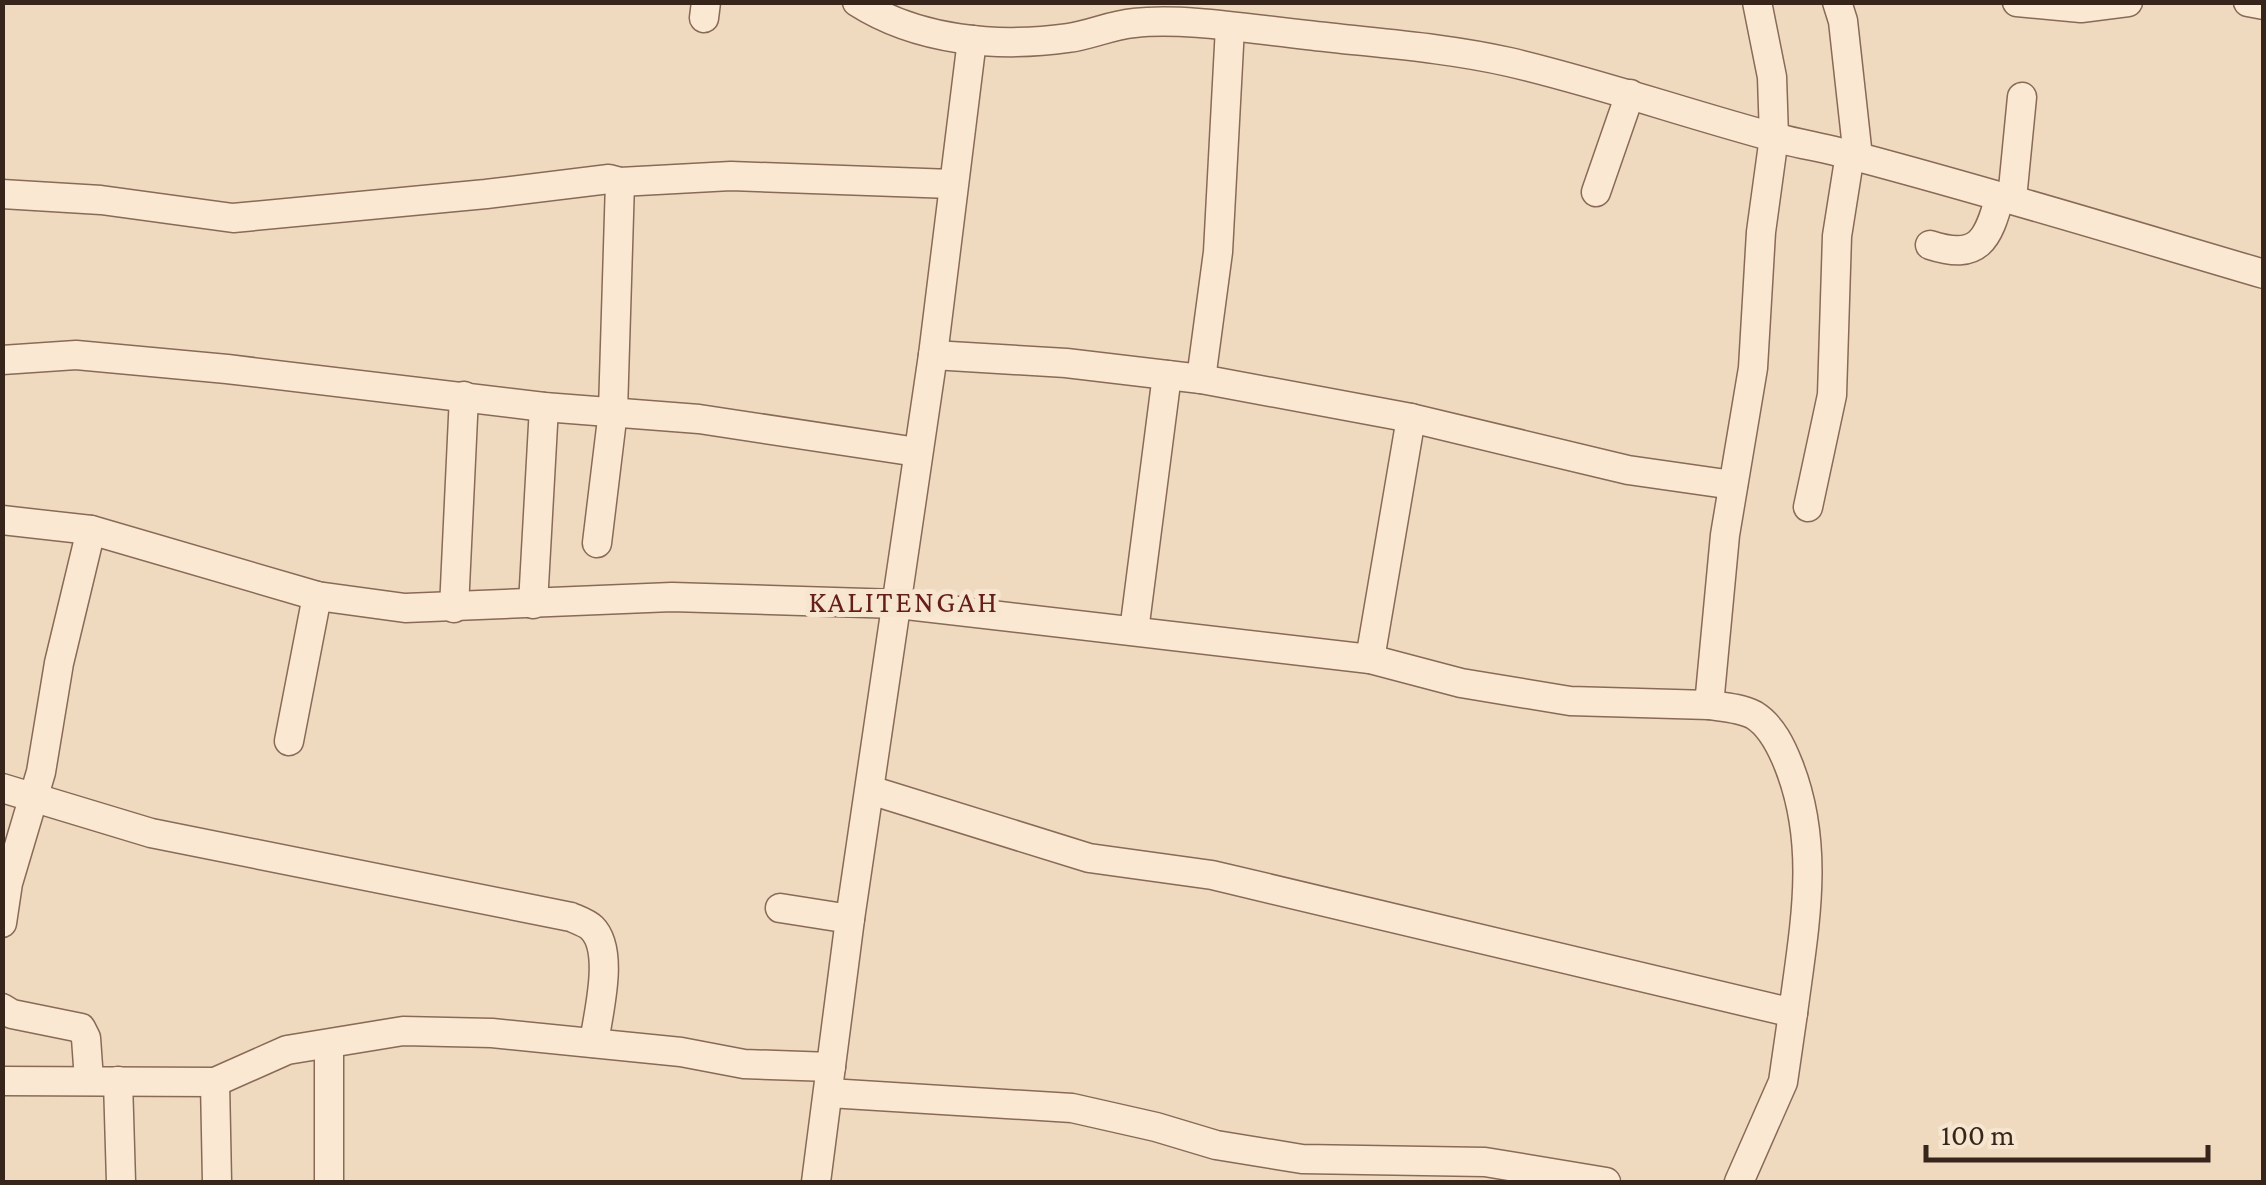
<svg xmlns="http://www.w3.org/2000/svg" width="2266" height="1185" viewBox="0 0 2266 1185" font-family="'Crimson Pro',serif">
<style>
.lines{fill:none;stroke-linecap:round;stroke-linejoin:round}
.minor-casing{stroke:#886a57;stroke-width:31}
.minor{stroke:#fae8d3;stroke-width:28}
.labels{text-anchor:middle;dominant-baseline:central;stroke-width:10;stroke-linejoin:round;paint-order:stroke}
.quarter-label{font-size:30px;letter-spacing:2.5px;fill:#651e1a;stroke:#f6e5cf}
</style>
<rect width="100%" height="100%" fill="#efdac0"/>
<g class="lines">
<!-- minor casing -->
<g class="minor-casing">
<g id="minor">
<path d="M857,2c61,39 141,46 211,36 23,-3 43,-13 66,-15 50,-6 122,7 173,12 67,8 136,12 202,27 90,21 178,52 268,76 27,7 54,11 81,19 136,36 270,77 406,117"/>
<polyline points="1837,2 1843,21 1858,157"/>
<polyline points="2017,2 2081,8 2128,2"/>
<polyline points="2248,2 2264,5"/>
<polyline points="704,18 706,2"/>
<polyline points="1596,192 1630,94"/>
<polyline points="2,194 101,200 233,218 486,194 609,179 620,182 731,176 952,184"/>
<polyline points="2012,199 2022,97"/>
<path d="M1930,245c49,16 58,-5 70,-49"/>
<polyline points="933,355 1066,363 1201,379 1411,418 1628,470 1733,485"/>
<polyline points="2,360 76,355 227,369 544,407 699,419 917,452"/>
<polyline points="1201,379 1218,252 1230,27"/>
<polyline points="1808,507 1832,395 1837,236 1850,154"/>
<polyline points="2,520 91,530 317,596 405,608 672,597 898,604 1370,659 1461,683 1570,701 1709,705 1725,535 1753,368 1761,232 1774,137 1772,77 1757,2"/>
<polyline points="597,543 613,411 620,182"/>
<polyline points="533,604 544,407"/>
<polyline points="454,608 464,396"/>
<polyline points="1134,631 1167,375"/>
<polyline points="1370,659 1411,418"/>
<polyline points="289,741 317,596"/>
<path d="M2,788l149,45 420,84c7,3 16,6 21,11 23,23 6,85 2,115"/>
<path d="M870,790l219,68 123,17 581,138c11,-85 28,-165 -4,-247 -7,-18 -17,-40 -35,-51 -13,-7 -31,-8 -45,-10"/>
<polyline points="780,908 850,919"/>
<polyline points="2,923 8,883 41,772 59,663 91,530"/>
<polyline points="2,1008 12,1014 81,1028 86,1038 89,1080"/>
<polyline points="2,1081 215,1082 287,1050 403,1031 492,1033 681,1052 744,1064 831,1067"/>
<polyline points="118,1081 121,1182"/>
<polyline points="215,1082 217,1182"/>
<polyline points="829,1093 1072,1108 1156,1127 1216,1145 1302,1159 1485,1162 1606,1182"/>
<polyline points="329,1182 329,1044"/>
<polyline points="816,1182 850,919 933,355 972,40"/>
<polyline points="1739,1182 1783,1082 1793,1013"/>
</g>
</g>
<!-- minor -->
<use href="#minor" class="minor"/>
</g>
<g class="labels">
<!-- quarter labels -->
<g class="quarter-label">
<text x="904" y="601">KALITENGAH</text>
</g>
</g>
<!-- border -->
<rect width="2266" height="1185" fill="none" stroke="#37251c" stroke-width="10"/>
<!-- scale -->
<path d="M1926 1145v15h282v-15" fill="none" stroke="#37251c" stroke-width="5"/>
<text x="1941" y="1145" font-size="30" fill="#37251c" stroke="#f6e5cf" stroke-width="8" paint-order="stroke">100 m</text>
</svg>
